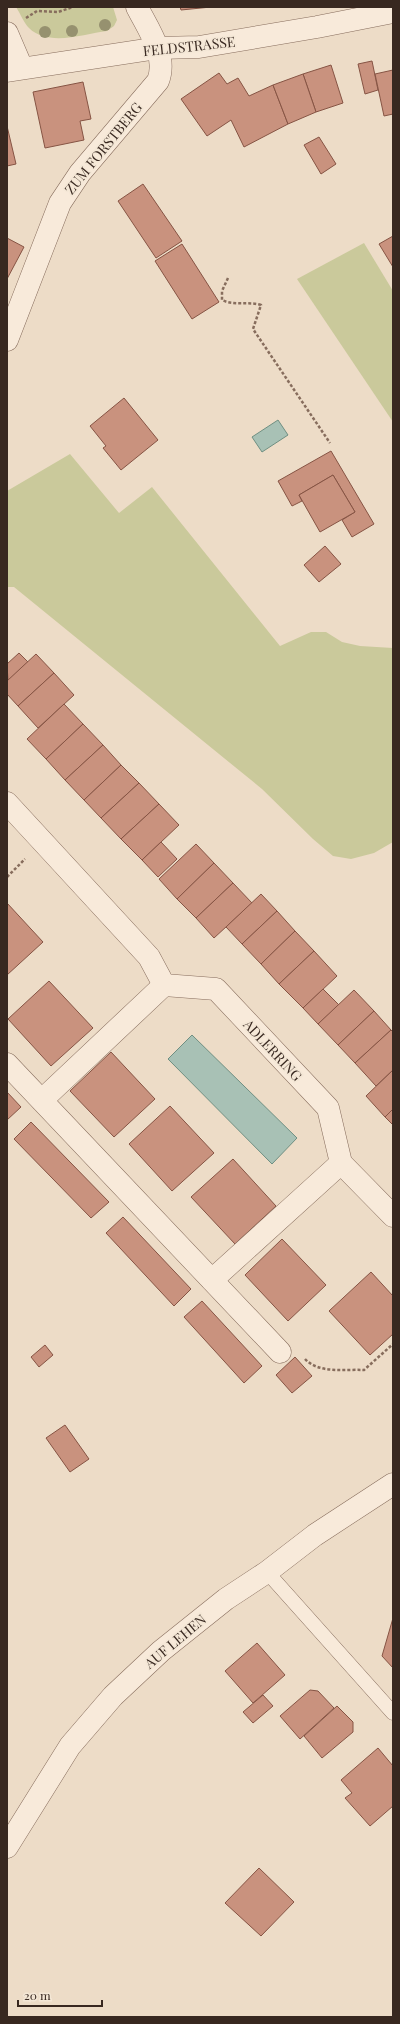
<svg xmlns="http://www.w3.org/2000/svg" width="400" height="2024" viewBox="0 0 400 2024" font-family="'Playfair Display',serif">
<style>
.green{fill:#cac99b}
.water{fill:#a8c1b5;stroke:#6f8f82}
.building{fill:#c9927e;stroke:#865444}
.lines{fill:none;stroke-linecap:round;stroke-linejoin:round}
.service-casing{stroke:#876d5d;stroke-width:15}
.minor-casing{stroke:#876d5d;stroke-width:23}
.path{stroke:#876d5d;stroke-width:2.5;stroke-dasharray:3 2;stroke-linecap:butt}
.service{stroke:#f8eada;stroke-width:14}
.minor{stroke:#f8eada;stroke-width:22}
.tree{fill:#96916f}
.labels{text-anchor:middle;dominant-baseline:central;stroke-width:3.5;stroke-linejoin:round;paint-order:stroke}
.street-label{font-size:14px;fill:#382820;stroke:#f4e7d6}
</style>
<rect width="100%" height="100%" fill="#eddcc7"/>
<!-- green -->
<g class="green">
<path d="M16,7h97l4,13 -3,6 -7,5c-23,3 -59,16 -78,-3 -5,-5 -9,-15 -13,-21z"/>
<polygon points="364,243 393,291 393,422 297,279"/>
<polygon points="70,454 119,513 152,487 280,646 311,632 326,632 342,642 360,646 393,648 393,842 374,853 351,859 333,856 313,839 262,789 14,587 7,587 7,491"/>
</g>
<!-- water -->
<g class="water">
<polygon points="278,420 288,435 262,452 252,437"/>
<polygon points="192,1035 297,1138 272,1164 168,1059"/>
</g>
<!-- building -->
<g class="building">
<polygon points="180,7 211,7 181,10"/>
<polygon points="372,61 378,90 365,94 358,64"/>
<polygon points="331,65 343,103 316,112 303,74"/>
<polygon points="393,70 393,114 384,116 375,74"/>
<polygon points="219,73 227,84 238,78 249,96 273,85 288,124 244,147 231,120 207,136 181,99"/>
<polygon points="303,74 316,112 288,124 273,85"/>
<polygon points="83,82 91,119 80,121 84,140 45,148 33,92"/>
<polygon points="7,126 16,164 7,166"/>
<polygon points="319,137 336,164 321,174 304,145"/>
<polygon points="143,184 182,241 156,258 118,201"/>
<polygon points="393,236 393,267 379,244"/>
<polygon points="7,238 24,247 7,279"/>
<polygon points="182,244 219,302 192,319 155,261"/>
<polygon points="124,398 158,440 121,470 103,448 106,446 90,426"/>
<polygon points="331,451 374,524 352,537 342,520 355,512 333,475 299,495 302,501 292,506 278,481"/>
<polygon points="333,475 355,512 320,532 299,495"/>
<polygon points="325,546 341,564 319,582 304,565"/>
<polygon points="19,653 28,662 8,681 7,664"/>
<polygon points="36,654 54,673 18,706 7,694 7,681"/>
<polygon points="54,673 74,695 38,728 18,706"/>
<polygon points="64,704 83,724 46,759 27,739"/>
<polygon points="83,724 103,745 65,780 46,759"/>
<polygon points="103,745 121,765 84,800 65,780"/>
<polygon points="121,765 139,783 101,818 84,800"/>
<polygon points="139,783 159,804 121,839 101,818"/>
<polygon points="159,804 179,825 142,860 121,839"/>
<polygon points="161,842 177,859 158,877 142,860"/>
<polygon points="196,844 214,863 177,899 159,879"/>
<polygon points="214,863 233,883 196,918 177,899"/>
<polygon points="233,883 252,903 214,938 196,918"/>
<polygon points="261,894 277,911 242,944 226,927"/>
<polygon points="7,903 43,942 7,975"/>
<polygon points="277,911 295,931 261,964 242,944"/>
<polygon points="295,931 314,951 279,984 261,964"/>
<polygon points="314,951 337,976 303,1008 279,984"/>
<polygon points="49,981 93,1028 51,1066 8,1019"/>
<polygon points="323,989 339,1005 318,1024 303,1008"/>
<polygon points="354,990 374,1011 338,1045 318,1024"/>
<polygon points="374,1011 391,1030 355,1063 338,1045"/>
<polygon points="391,1030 393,1032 393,1070 376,1086 355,1063"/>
<polygon points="111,1052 155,1099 114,1137 70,1091"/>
<polygon points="393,1070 393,1109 385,1117 366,1096"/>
<polygon points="7,1092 21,1107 7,1120"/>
<polygon points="170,1106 214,1153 172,1191 129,1144"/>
<polygon points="393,1109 393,1125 385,1117"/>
<polygon points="31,1122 109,1202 91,1218 14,1139"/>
<polygon points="233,1159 276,1206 235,1244 191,1197"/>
<polygon points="123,1217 191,1289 174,1306 106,1233"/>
<polygon points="282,1239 326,1285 288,1321 245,1275"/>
<polygon points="371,1272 393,1296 393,1334 370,1355 329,1311"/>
<polygon points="202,1301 262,1366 244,1383 184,1317"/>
<polygon points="45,1345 53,1355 39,1367 31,1357"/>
<polygon points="295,1357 312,1376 292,1393 276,1375"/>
<polygon points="65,1425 89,1459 70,1472 46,1438"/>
<polygon points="393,1618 393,1668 382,1656"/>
<polygon points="257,1643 285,1675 253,1703 225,1671"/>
<polygon points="310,1690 318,1691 334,1708 300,1739 280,1716"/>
<polygon points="263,1695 273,1706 253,1723 243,1712"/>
<polygon points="337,1706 353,1722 353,1732 322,1758 304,1736"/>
<polygon points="378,1748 393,1766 393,1806 370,1826 345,1798 352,1793 341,1780"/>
<polygon points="259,1868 294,1902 261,1936 225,1903"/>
</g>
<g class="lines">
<!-- service casing -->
<g class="service-casing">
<polyline id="service" points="267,1572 393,1713"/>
</g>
<!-- minor casing -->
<g class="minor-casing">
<g id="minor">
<polyline points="7,33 22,68"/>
<polyline points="7,71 158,48 199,47 317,27 393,12"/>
<path d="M7,340l53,-137 20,-30 78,-92c10,-25 -10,-52 -21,-74"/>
<polyline points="7,803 149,957 164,985 216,989 328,1108 341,1163 393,1216"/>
<polyline points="7,1064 280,1352"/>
<polyline points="42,1100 164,985"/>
<polyline points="212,1280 341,1163"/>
<polyline points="7,1847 70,1746 113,1696 161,1651 226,1599 267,1572 315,1535 393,1484"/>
</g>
</g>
<!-- path -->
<g class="path">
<polyline points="26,18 37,11 58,12 73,7"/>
<path d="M228,278l-6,13v9c12,6 26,1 39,5l-8,24 77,114"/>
<polyline points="7,877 25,859"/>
<path d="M305,1359c14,15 40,10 59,11l29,-26"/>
</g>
<!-- service -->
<use href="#service" class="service"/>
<!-- minor -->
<use href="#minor" class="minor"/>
</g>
<!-- trees -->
<g class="tree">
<circle cx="105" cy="25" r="6"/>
<circle cx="72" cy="31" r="6"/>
<circle cx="45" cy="32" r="6"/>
</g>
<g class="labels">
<!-- street labels -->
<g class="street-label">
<text transform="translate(189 46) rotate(-6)">FELDSTRASSE</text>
<text transform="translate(103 148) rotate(-51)">ZUM FORSTBERG</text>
<text transform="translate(273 1050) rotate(47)">ADLERRING</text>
<text transform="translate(175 1641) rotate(-40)">AUF LEHEN</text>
</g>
</g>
<!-- border -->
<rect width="400" height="2024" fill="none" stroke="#382820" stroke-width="16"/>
<!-- scale -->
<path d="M18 2000v6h84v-6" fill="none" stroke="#382820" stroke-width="2"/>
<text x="24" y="2000" font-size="12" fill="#382820" stroke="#f4e7d6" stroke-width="3" paint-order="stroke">20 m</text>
</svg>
